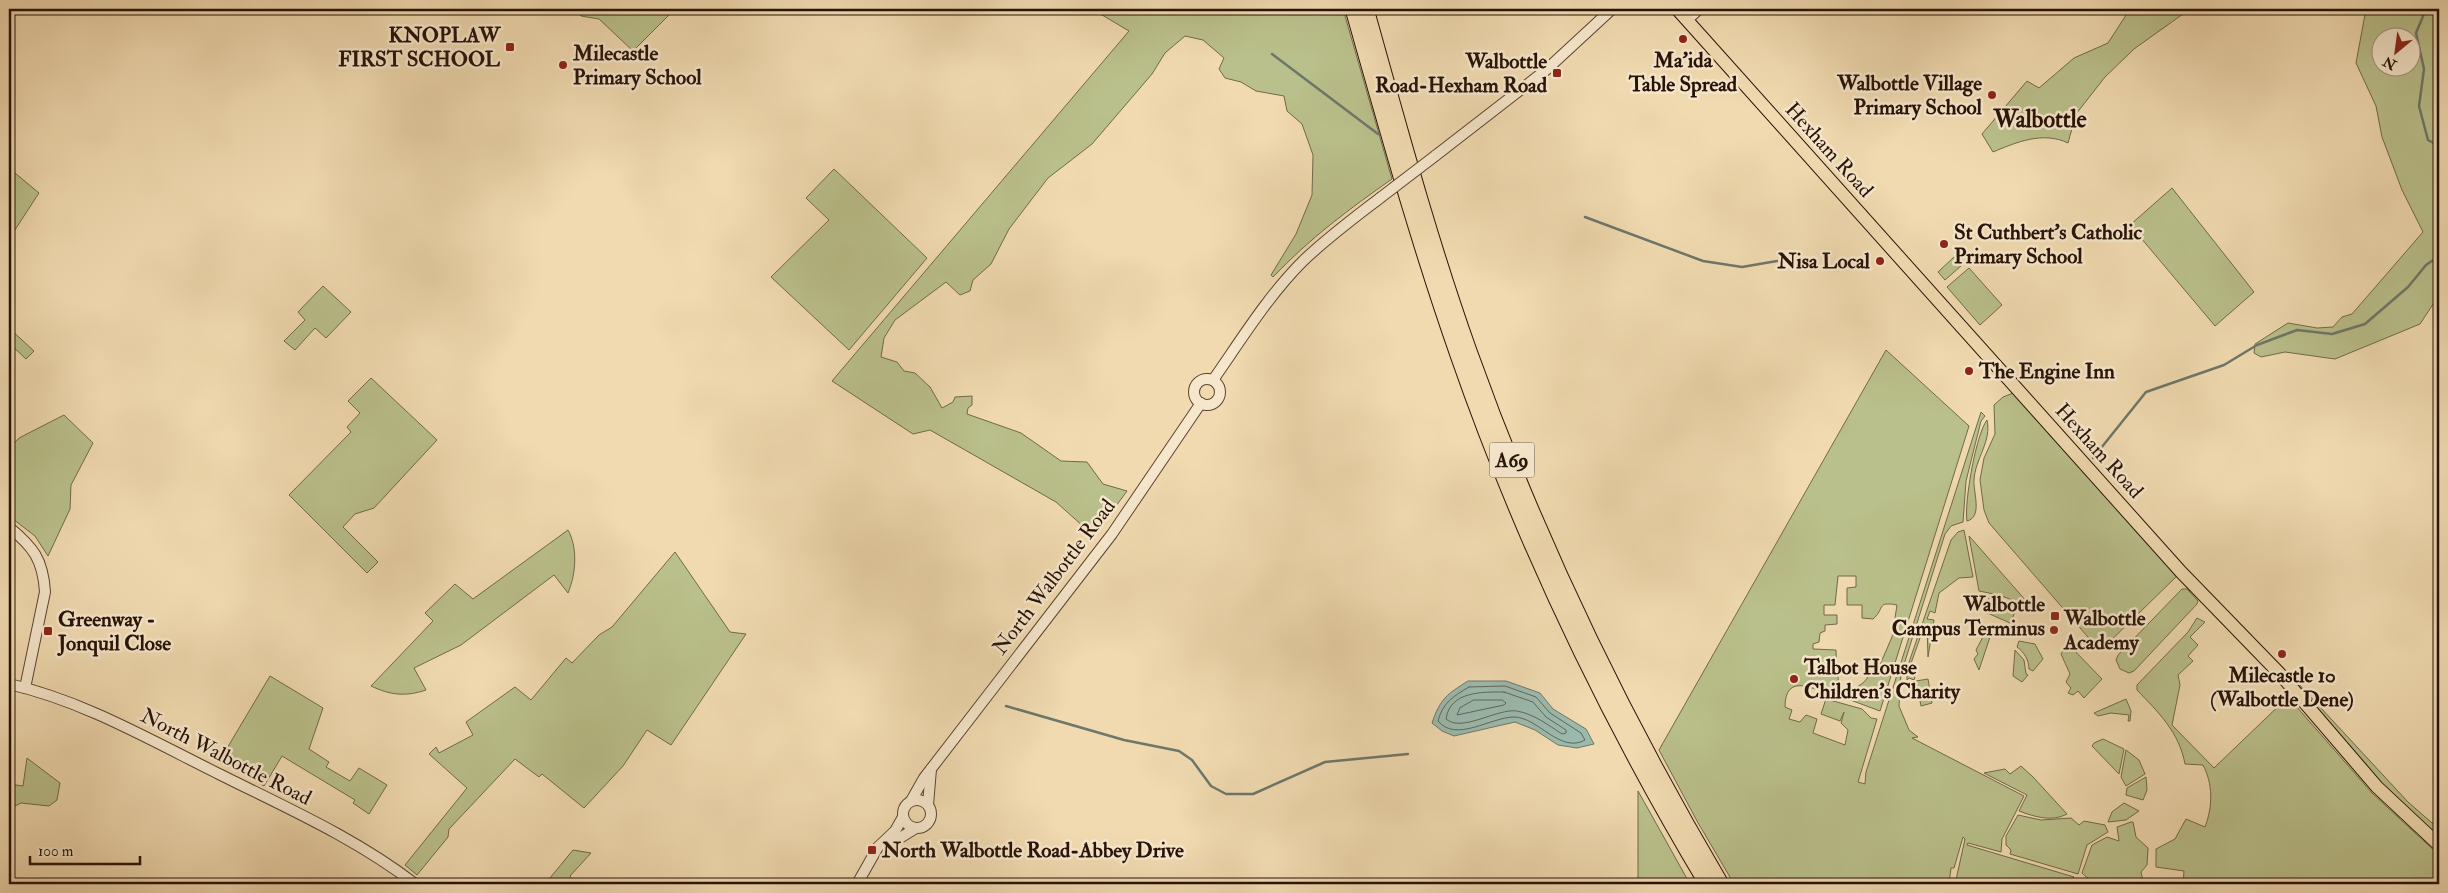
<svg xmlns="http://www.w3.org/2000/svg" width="2448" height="893" viewBox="0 0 2448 893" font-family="'IM FELL Double Pica',serif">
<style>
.green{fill:#bac08b;stroke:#706949;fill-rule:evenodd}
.water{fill:#9bbaae;stroke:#6d776b}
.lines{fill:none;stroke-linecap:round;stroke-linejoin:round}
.shore{stroke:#61665a;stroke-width:1}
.stream{stroke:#6d776b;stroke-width:2.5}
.minor-casing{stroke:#5a4431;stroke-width:12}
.major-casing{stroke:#271207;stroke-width:14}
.highway-casing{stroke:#271207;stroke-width:17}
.minor{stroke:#f6e7cc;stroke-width:10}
.major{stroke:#f1dab0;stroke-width:12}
.highway{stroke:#f1dab0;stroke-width:15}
.minor-bridge-casing{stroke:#5a4431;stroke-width:12;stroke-linecap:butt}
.minor-bridge{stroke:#f6e7cc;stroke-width:10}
.poi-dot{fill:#8f2418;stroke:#f6e7cc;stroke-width:2}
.labels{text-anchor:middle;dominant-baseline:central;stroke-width:5;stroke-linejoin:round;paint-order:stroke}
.shield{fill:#f6e7cc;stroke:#655242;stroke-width:1}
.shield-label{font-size:20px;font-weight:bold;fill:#271207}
.poi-label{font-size:21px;font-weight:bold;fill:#271207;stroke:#f6e7cc;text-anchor:start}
.street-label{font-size:21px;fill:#271207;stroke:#f6e7cc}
.quarter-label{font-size:24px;font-weight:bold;fill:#271207;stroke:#f6e7cc}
</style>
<rect width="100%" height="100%" fill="#f1dab0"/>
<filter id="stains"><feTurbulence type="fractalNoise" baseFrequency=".004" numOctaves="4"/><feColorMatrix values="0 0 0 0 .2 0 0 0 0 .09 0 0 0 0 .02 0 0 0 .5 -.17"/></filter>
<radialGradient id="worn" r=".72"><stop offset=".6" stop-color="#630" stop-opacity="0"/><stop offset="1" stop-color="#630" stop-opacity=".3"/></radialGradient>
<!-- green -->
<g class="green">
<polygon points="573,9 665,9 669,15 633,51 599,19 581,16"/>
<path d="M1092,9h251l49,170c-43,30 -83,60 -119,98l-2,-2 25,-41 16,-39 1,-40 -11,-31 -15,-13 -3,-15 -28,-5 -15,-9 -16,-4 -6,-9 5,-11 -21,-18 -18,-4 -20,17 -13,21 -60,70 -44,34 -39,51 -18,35 -18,16 -3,11 -10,4 -14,-13 -51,38 -11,18 -3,19 16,5 7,9 11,2 15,14 12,21 11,-6 2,-5 17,-1v9l-4,3 -1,6 54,19 40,28 26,1 16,22 24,7 -33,45 -38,-34 -126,-72 -17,4 -81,-53 297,-350z"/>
<path d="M2130,9h57l-4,5 -49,35 -29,28 -29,37 -8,29c-25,-12 -51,-1 -75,9l-11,-18 45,-53 12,7 35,-30 34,-15z"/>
<path d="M2366,9h70v5h3v281l-19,29 -85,35 -50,-7 -24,5 -7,-4 1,-9 33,-21 29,5 16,-1 9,-10 10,-3 71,-82 -21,-42 -20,-53 -6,-31 -20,-43zM2380,38h30v30h-30z"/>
<polygon points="9,168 39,193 9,239"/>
<polygon points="834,169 927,258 849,350 771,277 829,220 806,198"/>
<polygon points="2172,188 2254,292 2215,326 2130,225"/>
<polygon points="1954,257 1962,265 1945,280 1938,272"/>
<polygon points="1969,268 2002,305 1980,325 1947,287"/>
<polygon points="323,286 351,312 326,338 315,328 295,350 284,341 305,320 298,312"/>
<polygon points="9,328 34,351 26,359 9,343"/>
<path d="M1886,350l83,76 -89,285 -35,-13c5,-11 20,-11 24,-24l5,2 2,-2 16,-37 5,-32c-21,-4 -12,4 -24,14l-11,-1v-13h-15v-17l9,-1v-11h-18l-3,29h-11v10h13v9l-12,1v6l-5,2 -1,9 -6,2v5l23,1c0,16 4,30 2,45l-5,1c-19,-7 -48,-24 -48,11l7,3 -3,9 11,3 6,-7 11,4 -4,14 32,12 3,-15 -7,-7 3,-11 -4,9 -19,-7 5,-15 36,10 9,9 6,1 -19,63 7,2 1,-12 115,-360 4,4 -4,5 -15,60 -3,41 -12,4 -6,8 -44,140 -2,32 10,24 9,7 -6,1 112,58 -22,43 -1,13 -33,-9 -1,2 107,32 -2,7h-120l1,-4h3l9,-41 -2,-2 -9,31h-3l-2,16h-215l-37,-63 -38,-71z"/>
<polygon points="371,378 437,440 374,508 355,514 343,527 378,562 367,573 289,495 351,432 347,427 360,413 348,401"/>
<polygon points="2016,392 2177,576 2100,651 1989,523 1984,510 1980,480 1984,458 1995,434 1994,405 2003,397"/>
<polygon points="64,415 93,443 71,485 70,509 48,556 35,536 9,516 9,449 19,438"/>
<path d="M1987,420c5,21 -12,39 -13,60 -1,12 9,37 -7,41 -3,-18 9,-87 20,-101z"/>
<path d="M568,530c10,18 8,44 0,63l-14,-18 -93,70 -47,23 12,22c-21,7 -36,5 -55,-4l62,-65 -8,-8 30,-29 18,15z"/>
<polygon points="1964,530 1973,577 1959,578 1939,593 1935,613 1930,611 1927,619 1934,620 1928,657 1927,625 1925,624 1909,669 1915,677 1914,680 1909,678 1907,680 1907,668 1951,540 1958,532"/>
<polygon points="1969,536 1970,537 2027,602 2023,604 1999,595 1979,591"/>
<polygon points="675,552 730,632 746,634 671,745 647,730 623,766 584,808 542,774 539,777 515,759 449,829 448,837 417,875 405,865 467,788 429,754 436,747 439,753 473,735 466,722 515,687 531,700 566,658 572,663 599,635 612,627"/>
<polygon points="2182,589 2187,589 2198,601 2197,604 2134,671 2129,673 2120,669 2116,660 2118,655"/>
<polygon points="1990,596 2017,608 2010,623 1983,611"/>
<path d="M2197,618l8,4 -15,15 8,8 -10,11 5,5 -15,14 2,10 -8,40 42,43 74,-71 84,96 67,62v29h-256l1,-13 -28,-4v-18l19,-10 11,-20 19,8c8,-21 8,-43 -2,-62l-18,-1c-6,-32 -26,-51 -48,-74v-5l51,-53z"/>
<polygon points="1991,631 1992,631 1979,670 1974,659 1978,654 1976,650 1985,633"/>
<path d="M2019,641l16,3 8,15 -10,12 -4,-2c0,-9 -5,-17 -12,-22z"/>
<polygon points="2072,648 2102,679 2084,698 2078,691 2073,695 2068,693 2071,688 2066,682 2070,674 2061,654 2064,649"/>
<polygon points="2015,650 2024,660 2026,674 2028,675 2022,682 2013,676"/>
<polygon points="270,676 323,708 309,749 329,762 326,767 350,781 359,768 387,785 369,814 353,803 355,800 282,756 264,786 220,760"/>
<polygon points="1928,679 1932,703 1921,706 1916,681"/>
<polygon points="2295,680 2408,802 2439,829 2439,841 2404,811 2294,682"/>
<polygon points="2126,699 2131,711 2130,721 2128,721 2129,715 2111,713 2098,716 2094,713"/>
<polygon points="2103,739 2124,749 2119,774 2092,746 2094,743"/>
<polygon points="2126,750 2139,760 2145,774 2126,786 2121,777"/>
<polygon points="27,758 60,783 57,800 49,806 21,803 9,809 9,784 23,786"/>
<path d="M2021,766l12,11 34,37c-15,8 -32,3 -48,-3l8,-16 -43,-22 21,-4 5,5z"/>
<polygon points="2146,777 2147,790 2143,800 2126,795 2127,788"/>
<polygon points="1638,791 1690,884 1638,884"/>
<polygon points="2124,803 2139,811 2126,820 2108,822 2112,812"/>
<polygon points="2018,815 2041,820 2071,818 2079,825 2084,821 2105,825 2108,832 2087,845 2078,874 2010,854 2011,850 2006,845 2006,836"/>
<path d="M2131,822h2l3,15 12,11 -1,17 -6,7 2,9 5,1 -1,2c-19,0 -51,5 -65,-11l10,-28 15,-8 12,4 -2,-14z"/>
<polygon points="573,850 591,853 570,876 575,884 545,884"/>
</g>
<!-- water -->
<path class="water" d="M1468,681h38l34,12 13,16 33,20 8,15 -17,4 -19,-3 -23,-15 -20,-8 -61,14 -12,-5 -10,-8c8,-24 15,-29 36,-42z"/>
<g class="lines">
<!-- shore -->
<g class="shore">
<path d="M1469,687l36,-1 31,11 14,16 31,20 4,7c-25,14 -47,-23 -71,-23 -23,0 -58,26 -76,4 5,-19 16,-25 31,-34z"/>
<path d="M1504,692l29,10 13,15 20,13v3l-4,1c-14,-9 -28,-20 -45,-23 -20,-3 -55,22 -71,8 4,-28 36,-27 58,-27z"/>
<polygon points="1474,700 1502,700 1506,703 1504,705 1457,715 1460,708"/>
</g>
<!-- stream -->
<g class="stream">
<polyline points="2426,9 2416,33 2424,69 2419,106 2428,140 2439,146"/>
<polyline points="1272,54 1378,134"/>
<polyline points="1585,217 1703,261 1742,267 1777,261"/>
<polyline points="2093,458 2146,392 2224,365 2257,345 2297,330 2332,334 2365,324 2408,287 2426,265 2439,256"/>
<polyline points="1006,706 1124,740 1179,751 1192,760 1211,786 1226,794 1253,794 1325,762 1408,754"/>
</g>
<!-- minor casing -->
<g class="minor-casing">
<g id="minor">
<polyline points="1687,20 1699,9"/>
<polyline points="1435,156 1546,70 1612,9"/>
<circle cx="1207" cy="392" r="13"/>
<path d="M1213,380c28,-40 55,-84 90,-119 24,-23 51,-43 77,-63"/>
<path d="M9,527c24,20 34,32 36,65l-20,96"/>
<path d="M9,684c75,17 143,57 212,91 66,33 136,64 194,109"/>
<circle cx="917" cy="814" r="14"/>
<polyline points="911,801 924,778 1112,534 1201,403"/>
<polyline points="928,805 931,769"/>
<polyline points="887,846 916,828"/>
<polyline points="857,884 878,847 895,831 903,817"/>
</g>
</g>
<!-- major casing -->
<g class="major-casing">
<polyline id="major" points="1677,9 2181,572 2280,674 2377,787 2439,845"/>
</g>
<!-- highway casing -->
<g class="highway-casing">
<g id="highway">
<path d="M1353,9c33,116 65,232 105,346 64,184 149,362 249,529"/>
<path d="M1366,9c32,114 63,230 103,342 66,185 152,364 252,533"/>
</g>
</g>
<!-- minor -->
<use href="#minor" class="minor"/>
<!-- major -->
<use href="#major" class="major"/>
<!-- highway -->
<use href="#highway" class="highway"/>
<!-- minor-bridge casing -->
<g class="minor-bridge-casing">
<polyline id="minor-bridge" points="1380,198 1435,156"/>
</g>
<!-- minor-bridge -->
<use href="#minor-bridge" class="minor-bridge"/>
</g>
<!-- markers -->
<g class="poi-dot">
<circle cx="1683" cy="39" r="5"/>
<rect x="505" y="42" width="10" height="10" rx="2.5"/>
<circle cx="563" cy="65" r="5"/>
<rect x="1552" y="68" width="10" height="10" rx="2.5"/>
<circle cx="1992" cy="95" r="5"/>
<circle cx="1944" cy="244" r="5"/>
<circle cx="1880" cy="261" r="5"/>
<circle cx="1969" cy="371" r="5"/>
<rect x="2050" y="611" width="10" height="10" rx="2.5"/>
<circle cx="2054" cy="630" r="5"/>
<rect x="43" y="626" width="10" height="10" rx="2.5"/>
<circle cx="2282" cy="654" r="5"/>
<circle cx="1794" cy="679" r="5"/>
<rect x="867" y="845" width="10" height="10" rx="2.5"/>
</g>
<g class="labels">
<!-- shield labels -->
<rect class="shield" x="1489.5" y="442.5" width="45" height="35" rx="4"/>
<g class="shield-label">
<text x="1512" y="460">A69</text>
</g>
<!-- poi labels -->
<g class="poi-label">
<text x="500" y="35" text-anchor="end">KNOPLAW<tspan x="500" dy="24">FIRST SCHOOL</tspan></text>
<text x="573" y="53">Milecastle<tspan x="573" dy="24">Primary School</tspan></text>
<text x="1683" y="60" text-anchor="middle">Ma'ida<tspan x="1683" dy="24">Table Spread</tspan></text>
<text x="1547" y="61" text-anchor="end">Walbottle<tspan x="1547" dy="24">Road-Hexham Road</tspan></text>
<text x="1982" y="83" text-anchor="end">Walbottle Village<tspan x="1982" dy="24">Primary School</tspan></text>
<text x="1954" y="232">St Cuthbert's Catholic<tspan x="1954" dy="24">Primary School</tspan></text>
<text x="1870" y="261" text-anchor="end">Nisa Local</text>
<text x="1979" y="371">The Engine Inn</text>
<text x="2045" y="604" text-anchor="end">Walbottle<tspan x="2045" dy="24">Campus Terminus</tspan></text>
<text x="2064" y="618">Walbottle<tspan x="2064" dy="24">Academy</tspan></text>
<text x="58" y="619">Greenway -<tspan x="58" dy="24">Jonquil Close</tspan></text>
<text x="1804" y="667">Talbot House<tspan x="1804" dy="24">Children's Charity</tspan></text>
<text x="2282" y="675" text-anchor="middle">Milecastle 10<tspan x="2282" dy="24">(Walbottle Dene)</tspan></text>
<text x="882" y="850">North Walbottle Road-Abbey Drive</text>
</g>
<!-- street labels -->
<g class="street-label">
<text transform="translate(1829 150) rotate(48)">Hexham Road</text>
<text transform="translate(2099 451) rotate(48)">Hexham Road</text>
<text transform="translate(1054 577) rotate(-53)">North Walbottle Road</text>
<text transform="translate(226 757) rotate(27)">North Walbottle Road</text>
</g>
<!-- quarter labels -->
<g class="quarter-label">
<text x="2040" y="119">Walbottle</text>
</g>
</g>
<!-- margin -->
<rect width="2448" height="893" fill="none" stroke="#f1dab0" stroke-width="30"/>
<rect x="10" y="10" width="2428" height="873" fill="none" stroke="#271207" stroke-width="2.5"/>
<rect x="15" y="15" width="2418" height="863" fill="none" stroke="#271207"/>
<!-- north arrow -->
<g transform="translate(2396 52) rotate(209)"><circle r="24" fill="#f6e7cc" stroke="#a3927d"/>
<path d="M0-4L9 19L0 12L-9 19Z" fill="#8f2418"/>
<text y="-8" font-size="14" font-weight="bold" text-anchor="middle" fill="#271207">N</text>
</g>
<!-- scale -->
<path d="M30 856v8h110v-8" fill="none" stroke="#271207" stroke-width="2.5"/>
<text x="38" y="856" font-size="15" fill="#271207" stroke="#f6e7cc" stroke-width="4" paint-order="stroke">100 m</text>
<rect width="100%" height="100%" filter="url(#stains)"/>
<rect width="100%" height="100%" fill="url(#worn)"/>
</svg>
